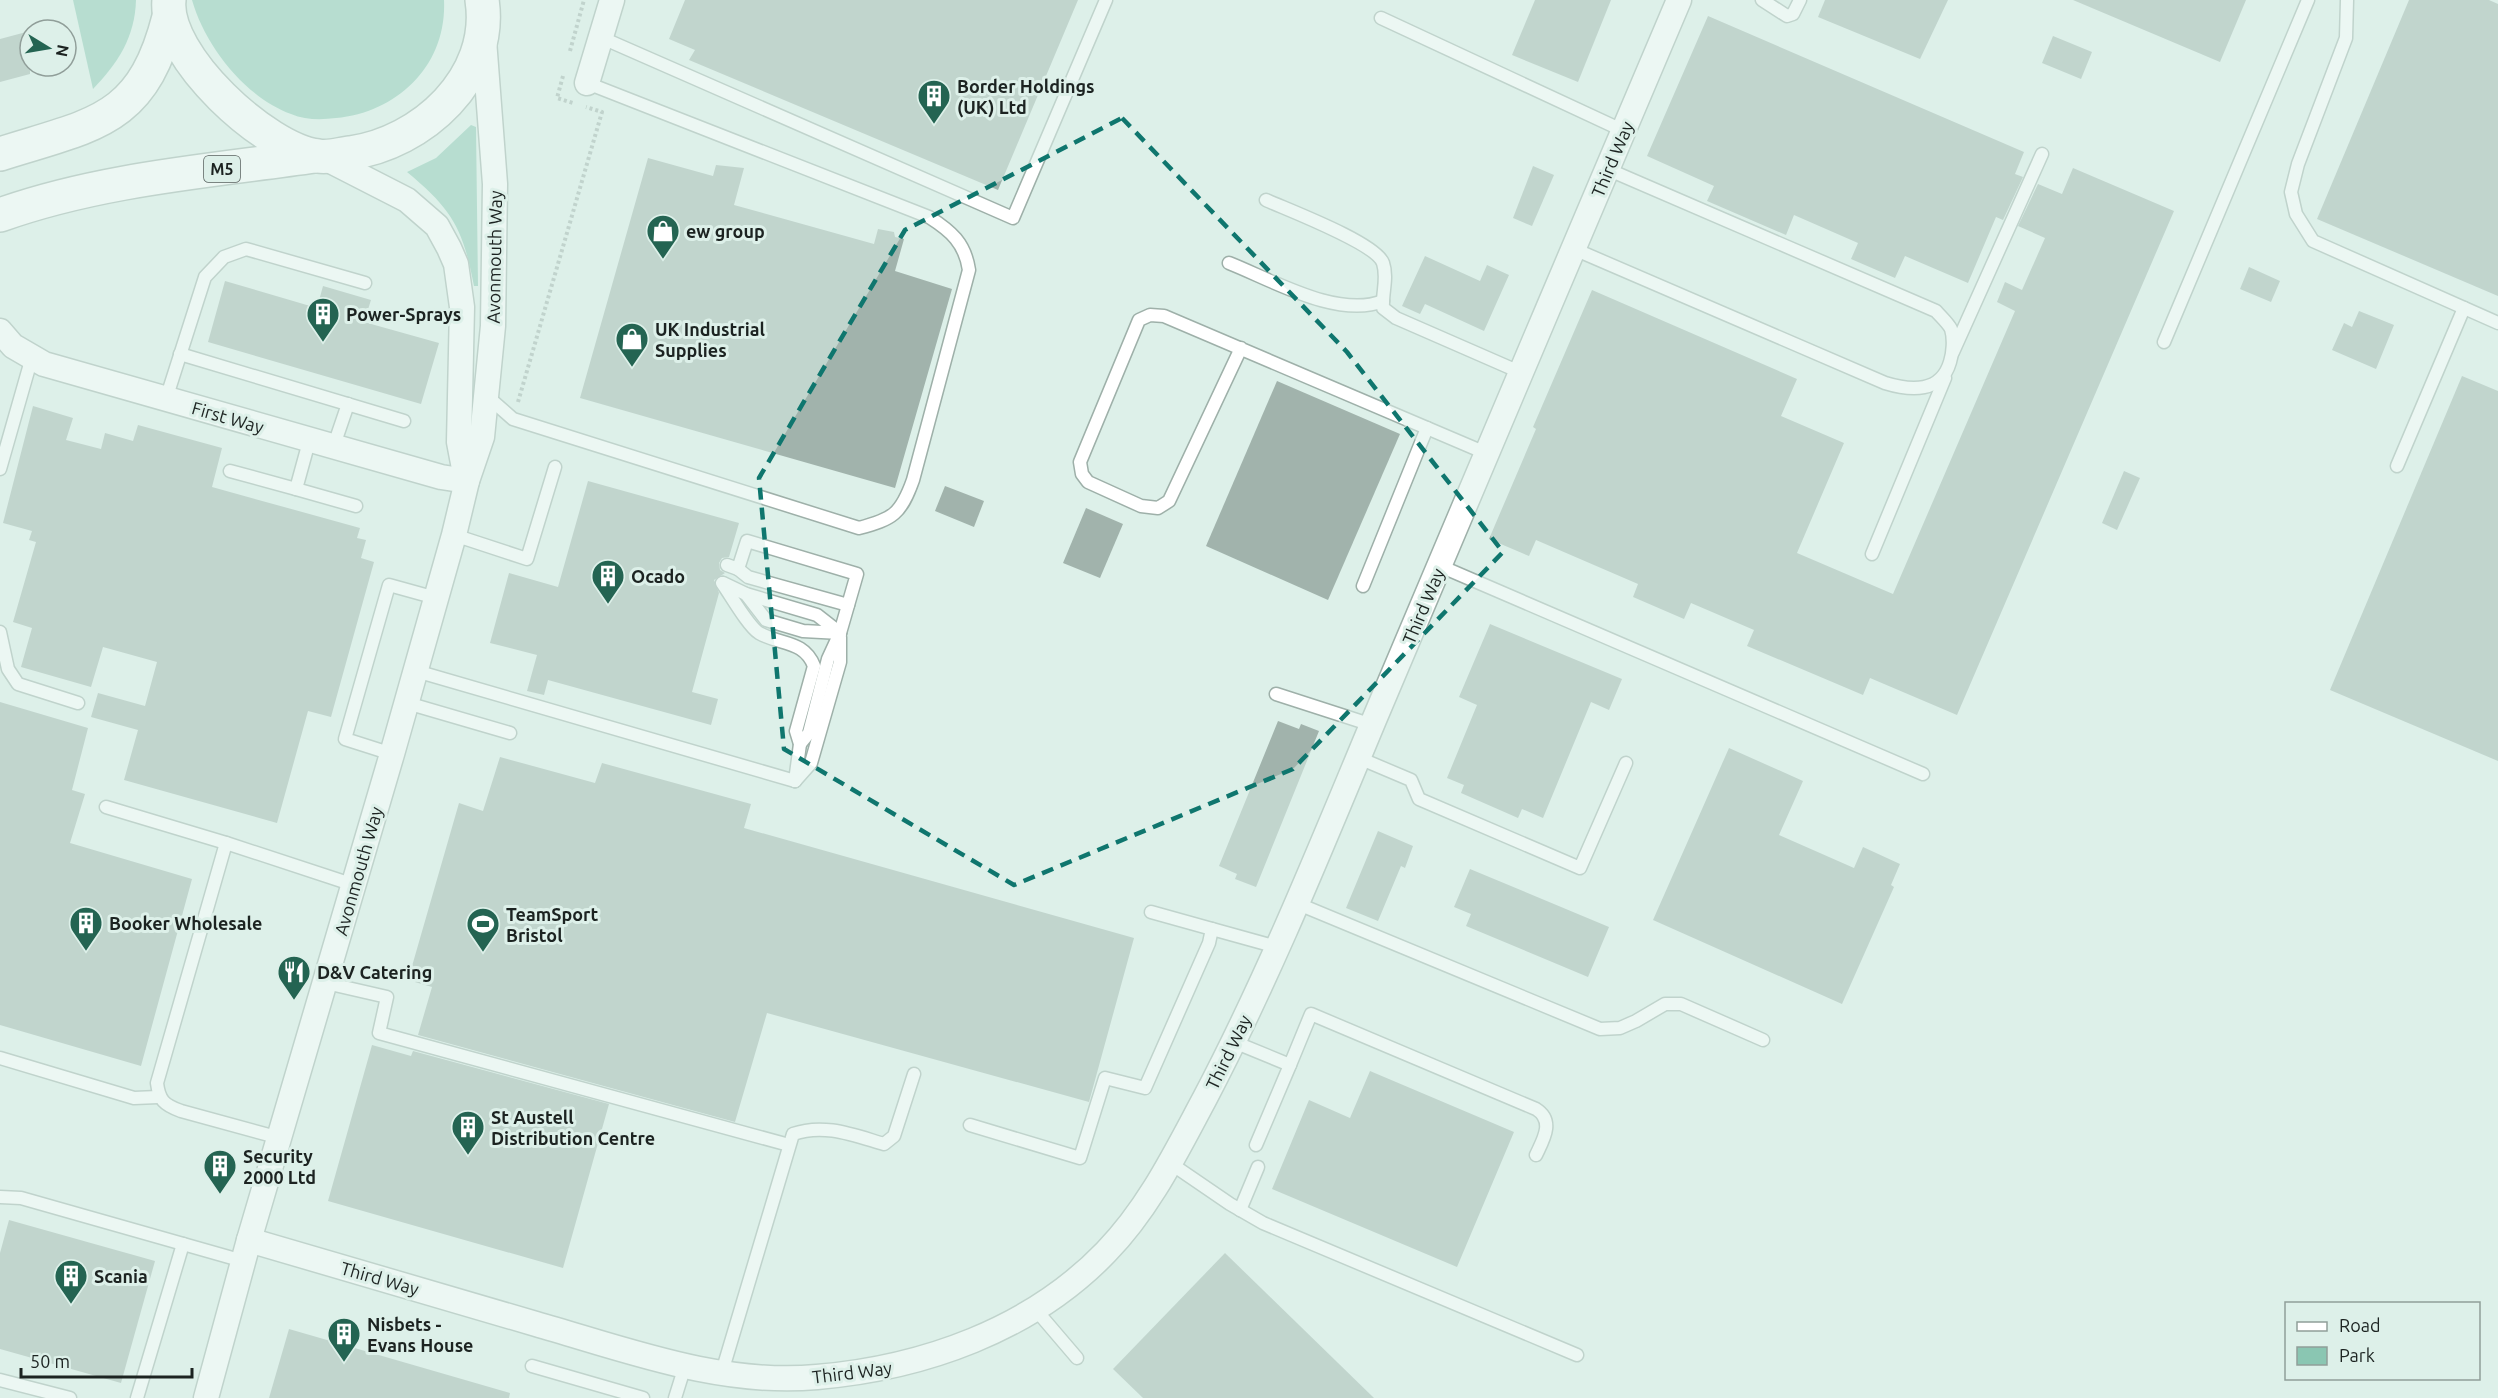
<svg xmlns="http://www.w3.org/2000/svg" width="2498" height="1398" viewBox="0 0 2498 1398" font-family="Ubuntu,sans-serif">
<style>
.green{fill:#8ac6b2}
.building{fill:#a1b3ac}
.lines{fill:none;stroke-linecap:round;stroke-linejoin:round}
.service-casing{stroke:#9eb0a9;stroke-width:15}
.minor-casing{stroke:#9eb0a9;stroke-width:27}
.trunk-casing{stroke:#9eb0a9;stroke-width:36}
.motorway-casing{stroke:#9eb0a9;stroke-width:36}
.path{stroke:#a0b0aa;stroke-width:4;stroke-dasharray:3 3;stroke-linecap:butt}
.service{stroke:#fff;stroke-width:12}
.minor{stroke:#fff;stroke-width:24}
.trunk{stroke:#fff;stroke-width:33}
.motorway{stroke:#fff;stroke-width:33}
.marked{fill:none;stroke:#0f766e;stroke-width:4.5;stroke-dasharray:12 8;stroke-linejoin:round}
.labels{text-anchor:middle;dominant-baseline:central;stroke-width:6;stroke-linejoin:round;paint-order:stroke}
.shield{fill:#ddf0e9;stroke:#56605d;stroke-width:1.5}
.shield-label{font-size:16px;font-weight:bold;fill:#1c2321}
.poi-label{font-size:18px;font-weight:bold;fill:#1c2321;stroke:#ddf0e9;text-anchor:start}
.street-label{font-size:18px;fill:#1c2321;stroke:#ddf0e9}
</style>
<rect width="100%" height="100%" fill="#ddf0e9"/>
<!-- green -->
<g class="green">
<path d="M73,0h63c-1,37 -18,63 -43,89z"/>
<path d="M192,0h252c3,65 -46,112 -108,118 -15,2 -31,2 -45,-4 -46,-17 -86,-68 -99,-114z"/>
<path d="M471,125l5,2 2,159h-4c-11,-57 -21,-76 -67,-114l29,-14z"/>
</g>
<!-- building -->
<g class="building">
<polygon points="685,0 1078,0 998,190 689,60 695,50 669,39"/>
<polygon points="1535,0 1611,0 1578,82 1512,55"/>
<polygon points="1825,0 1948,0 1920,59 1818,17"/>
<polygon points="2073,0 2246,0 2220,62"/>
<polygon points="2409,0 2489,0 2498,4 2498,296 2317,219"/>
<polygon points="1708,16 2024,152 2015,174 2023,177 2003,220 1996,217 1968,283 1905,256 1895,278 1851,259 1858,243 1794,215 1786,235 1707,201 1714,186 1647,156"/>
<polygon points="30,31 30,74 0,82 0,39"/>
<polygon points="2053,36 2092,52 2081,79 2042,63"/>
<polygon points="648,158 713,176 716,165 744,168 734,205 874,244 878,229 894,232 895,237 904,239 895,271 952,289 895,488 580,398"/>
<polygon points="1533,166 1554,175 1532,226 1513,218"/>
<polygon points="2073,168 2174,211 1957,715 1870,678 1863,695 1747,646 1754,630 1691,603 1684,619 1633,597 1638,584 1536,540 1529,556 1489,539 1536,429 1533,427 1592,290 1797,379 1781,416 1844,443 1797,553 1893,594 2015,311 1997,302 2005,282 2022,290 2045,238 2018,226 2038,184 2062,194"/>
<polygon points="1425,256 1480,281 1487,265 1509,275 1484,331 1425,304 1420,314 1402,306"/>
<polygon points="2249,267 2280,281 2271,302 2240,289"/>
<polygon points="225,281 317,308 323,286 371,300 364,322 439,343 421,404 208,342"/>
<polygon points="2359,311 2394,325 2376,369 2332,350 2344,323 2352,327"/>
<polygon points="2462,376 2498,391 2498,761 2330,690"/>
<polygon points="1277,381 1400,434 1328,600 1206,546"/>
<polygon points="33,406 73,418 66,440 101,449 105,433 133,441 138,425 222,448 212,487 360,528 357,538 366,540 361,558 374,562 331,717 308,711 277,823 124,780 138,730 91,717 98,693 145,706 157,662 103,647 91,687 21,667 32,628 13,622 36,542 29,540 32,531 3,523"/>
<polygon points="2124,471 2140,478 2117,530 2102,523"/>
<polygon points="588,481 739,523 729,557 722,558 719,563 720,570 725,573 714,580 719,593 692,692 718,699 711,725 548,680 544,695 527,691 537,655 490,643 509,573 558,587"/>
<polygon points="945,486 984,501 974,527 935,511"/>
<polygon points="1086,508 1123,524 1100,578 1063,563"/>
<polygon points="1490,624 1622,679 1609,710 1591,702 1543,818 1522,809 1518,818 1461,793 1464,785 1447,778 1477,705 1459,697"/>
<polygon points="0,702 88,728 72,790 85,794 70,843 192,879 141,1066 0,1025"/>
<polygon points="1278,721 1299,729 1301,724 1319,731 1256,887 1235,879 1237,874 1219,866"/>
<polygon points="1729,748 1803,781 1779,835 1854,868 1863,847 1900,864 1891,885 1894,887 1842,1004 1653,920"/>
<polygon points="500,757 595,783 602,763 751,804 744,828 1134,938 1089,1102 767,1013 735,1122 418,1035 432,987 408,980 459,803 483,811"/>
<polygon points="1378,831 1413,846 1405,868 1401,866 1378,921 1346,908"/>
<polygon points="1470,869 1609,927 1588,977 1466,926 1471,914 1454,907"/>
<polygon points="372,1045 411,1056 413,1051 609,1104 563,1268 328,1201"/>
<polygon points="1370,1071 1514,1132 1457,1267 1272,1189 1309,1100 1350,1118"/>
<polygon points="9,1220 155,1261 121,1383 0,1349 0,1253"/>
<polygon points="1225,1253 1374,1398 1143,1398 1113,1369"/>
<polygon points="289,1329 510,1393 509,1398 269,1398"/>
</g>
<g class="lines">
<!-- service casing -->
<g class="service-casing">
<g id="service">
<polyline points="1762,0 1787,16 1793,14 1800,0"/>
<polyline points="2347,0 2346,38 2298,164 2291,192 2296,214 2313,241 2498,323"/>
<polyline points="1381,18 1624,131"/>
<polyline points="600,37 1013,218 1106,0"/>
<path d="M1266,200c22,10 110,43 117,63 5,15 -1,29 0,45l13,10 126,55"/>
<path d="M1574,249l311,134c26,8 56,10 65,-21 3,-9 4,-24 1,-33 -3,-6 -11,-13 -15,-18l-329,-142"/>
<path d="M1229,263c43,17 109,56 154,38"/>
<polyline points="2164,342 2308,0"/>
<polyline points="1241,348 1169,501 1158,508 1141,506 1088,482 1082,474 1080,462 1139,320 1150,315 1164,316 1488,454"/>
<polyline points="1953,352 2042,154"/>
<polyline points="180,354 404,421"/>
<path d="M488,397l25,22 346,109c34,-9 42,-14 54,-48l56,-210c-4,-27 -18,-39 -40,-53l-342,-134"/>
<polyline points="166,399 205,277 224,257 246,249 365,283"/>
<polyline points="310,438 296,489 356,506"/>
<polyline points="334,445 348,404"/>
<polyline points="2397,466 2464,308"/>
<polyline points="0,469 32,357"/>
<polyline points="230,471 296,489"/>
<polyline points="454,535 527,559 555,467"/>
<polyline points="1872,554 1945,378"/>
<polyline points="727,565 738,569 747,541 857,574 840,633 828,659 809,733 800,744"/>
<polyline points="1440,566 1923,774"/>
<polyline points="738,569 748,577 848,605"/>
<path d="M722,583c8,11 26,43 37,50 21,12 45,7 55,33l-18,65 4,13 -5,37"/>
<polyline points="723,583 746,594 817,615 840,633"/>
<polyline points="1363,586 1427,428"/>
<polyline points="746,594 766,620 803,631 840,633"/>
<polyline points="0,632 8,669 18,684 78,703"/>
<polyline points="416,671 795,781"/>
<polyline points="1276,694 1372,725"/>
<polyline points="407,703 510,733"/>
<polyline points="392,754 345,739 389,585 436,598"/>
<polyline points="1359,758 1411,780 1419,799 1580,868 1626,763"/>
<polyline points="795,781 811,763 840,662 840,637"/>
<polyline points="106,807 226,843 354,885"/>
<path d="M226,843l-69,240c2,17 7,22 24,28l99,27"/>
<polyline points="1296,903 1600,1029 1620,1028 1636,1021 1665,1004 1681,1004 1763,1040"/>
<polyline points="1151,912 1212,929"/>
<polyline points="326,983 387,997 379,1033 789,1145"/>
<path d="M1234,1042l56,23 21,-51 225,95c19,12 7,31 0,46"/>
<polyline points="0,1058 134,1098 158,1097"/>
<polyline points="970,1125 1080,1158 1105,1078 1145,1088 1209,943 1212,929 1277,947"/>
<polyline points="1256,1145 1290,1065"/>
<polyline points="1170,1163 1230,1204 1263,1223 1577,1355"/>
<polyline points="0,1197 21,1198 243,1261"/>
<polyline points="1240,1210 1258,1167"/>
<polyline points="1036,1310 1077,1358"/>
<polyline points="532,1366 643,1398"/>
<path d="M722,1372l71,-238c31,-11 60,1 91,10l10,-8 20,-62"/>
<polyline points="0,1380 70,1398"/>
<polyline points="137,1398 183,1244"/>
<polyline points="675,1398 685,1366"/>
</g>
</g>
<!-- minor casing -->
<g class="minor-casing">
<g id="minor">
<polyline points="587,83 612,0"/>
<polyline points="323,157 407,200 437,226 449,248 456,264 462,307 459,442 466,479"/>
<polyline points="0,331 13,346 44,364 441,477 467,481"/>
<path d="M249,1240c96,28 192,56 287,84 91,26 185,62 281,53 106,-9 214,-47 289,-125 43,-44 70,-100 99,-154 64,-122 116,-251 169,-378 100,-240 204,-480 305,-720"/>
<polyline points="206,1398 249,1240 392,754 454,535 467,481 482,437 493,326 495,184 484,40"/>
</g>
</g>
<!-- trunk casing -->
<g class="trunk-casing">
<path id="trunk" d="M169,0c-6,56 97,150 149,156 11,2 22,-2 32,-3 72,-10 144,-75 132,-153"/>
</g>
<!-- motorway casing -->
<g class="motorway-casing">
<g id="motorway">
<path d="M0,154c94,-30 142,-31 169,-137"/>
<path d="M0,215c101,-36 210,-44 315,-59"/>
</g>
</g>
<!-- path -->
<g class="path">
<polyline points="570,51 584,0"/>
<polyline points="563,76 557,98 573,103"/>
<polyline points="518,402 602,112 586,107"/>
</g>
<!-- service -->
<use href="#service" class="service"/>
<!-- minor -->
<use href="#minor" class="minor"/>
<!-- trunk -->
<use href="#trunk" class="trunk"/>
<!-- motorway -->
<use href="#motorway" class="motorway"/>
</g>
<!-- marked area -->
<path d="M0 0H2498V1398H0ZM1122,118l225,234 156,200 -210,217 -279,116 -230,-136 -25,-271 146,-248z" fill="#ddf0e9" fill-opacity=".55" fill-rule="evenodd"/>
<path class="marked" d="M1122,118l225,234 156,200 -210,217 -279,116 -230,-136 -25,-271 146,-248z"/>
<!-- icons -->
<defs>
<g id="building-pin" transform="scale(1.725)"><path d="M0 17L-7.5 6A9.5 9.5 0 1 1 7.5 6Z" fill="#246452" stroke="#ddf0e9"/><path d="M-4-6H4V6H1V3H-1V6H-4ZM-2.5-4.3h1.7v1.8h-1.7ZM.8-4.3h1.7v1.8H.8ZM-2.5-1h1.7V.8h-1.7ZM.8-1h1.7V.8H.8Z" fill="#fff"/></g>
<g id="shop-pin" transform="scale(1.725)"><path d="M0 17L-7.5 6A9.5 9.5 0 1 1 7.5 6Z" fill="#246452" stroke="#ddf0e9"/><path d="M-5-2.5h2.3a2.7 3.5 0 0 1 5.4 0H5L5.5 6h-11ZM-1.5-2.5h3a1.5 2.3 0 0 0-3 0Z" fill="#fff"/></g>
<g id="stadium-pin" transform="scale(1.725)"><path d="M0 17L-7.5 6A9.5 9.5 0 1 1 7.5 6Z" fill="#246452" stroke="#ddf0e9"/><path d="M0-5a6.5 5 0 1 0 0 10a6.5 5 0 1 0 0-10ZM-3.5-1.8h7v3.6h-7Z" fill="#fff"/></g>
<g id="restaurant-pin" transform="scale(1.725)"><path d="M0 17L-7.5 6A9.5 9.5 0 1 1 7.5 6Z" fill="#246452" stroke="#ddf0e9"/><path d="M-5-6h1v4h1v-4h1v4h1v-4h1v5L-1.5 .5V6h-2V.5L-5-1ZM5-6V6H3V1.5H1.5Q1.5-4 5-6Z" fill="#fff"/></g>
</defs>
<g fill-rule="evenodd">
<use href="#building-pin" x="934" y="96"/>
<use href="#shop-pin" x="663" y="231"/>
<use href="#building-pin" x="323" y="314"/>
<use href="#shop-pin" x="632" y="339"/>
<use href="#building-pin" x="608" y="576"/>
<use href="#building-pin" x="86" y="923"/>
<use href="#stadium-pin" x="483" y="924"/>
<use href="#restaurant-pin" x="294" y="972"/>
<use href="#building-pin" x="468" y="1127"/>
<use href="#building-pin" x="220" y="1166"/>
<use href="#building-pin" x="71" y="1276"/>
<use href="#building-pin" x="344" y="1334"/>
</g>
<g class="labels">
<!-- shield labels -->
<rect class="shield" x="204" y="156" width="36" height="26" rx="4.5"/>
<g class="shield-label">
<text x="222" y="169">M5</text>
</g>
<!-- poi labels -->
<g class="poi-label">
<text x="957" y="86">Border Holdings<tspan x="957" dy="21">(UK) Ltd</tspan></text>
<text x="686" y="231">ew group</text>
<text x="346" y="314">Power-Sprays</text>
<text x="655" y="329">UK Industrial<tspan x="655" dy="21">Supplies</tspan></text>
<text x="631" y="576">Ocado</text>
<text x="506" y="914">TeamSport<tspan x="506" dy="21">Bristol</tspan></text>
<text x="109" y="923">Booker Wholesale</text>
<text x="317" y="972">D&amp;V Catering</text>
<text x="491" y="1117">St Austell<tspan x="491" dy="21">Distribution Centre</tspan></text>
<text x="243" y="1156">Security<tspan x="243" dy="21">2000 Ltd</tspan></text>
<text x="94" y="1276">Scania</text>
<text x="367" y="1324">Nisbets -<tspan x="367" dy="21">Evans House</tspan></text>
</g>
<!-- street labels -->
<g class="street-label">
<text transform="translate(1612 159) rotate(-67)">Third Way</text>
<text transform="translate(494 257) rotate(-89)">Avonmouth Way</text>
<text transform="translate(228 417) rotate(16)">First Way</text>
<text transform="translate(1423 606) rotate(-67)">Third Way</text>
<text transform="translate(358 871) rotate(-74)">Avonmouth Way</text>
<text transform="translate(1228 1052) rotate(-64)">Third Way</text>
<text transform="translate(380 1278) rotate(16)">Third Way</text>
<text transform="translate(852 1372) rotate(-7)">Third Way</text>
</g>
</g>
<!-- legend -->
<rect x="2285" y="1302" width="195" height="78" fill="#ddf0e9" stroke="#909e99" stroke-width="1.5"/>
<rect x="2297" y="1322" width="30" height="9" fill="#ffffff" stroke="#909e99" stroke-width="1.5"/>
<text x="2339" y="1332" font-size="18" fill="#1c2321">Road</text>
<rect x="2297" y="1347" width="30" height="18" fill="#8ac6b2" stroke="#909e99" stroke-width="1.5"/>
<text x="2339" y="1362" font-size="18" fill="#1c2321">Park</text>
<!-- north arrow -->
<g transform="translate(48 48) rotate(101)"><circle r="28" fill="#ddf0e9" stroke="#909e99" stroke-width="1.5"/>
<path d="M0-4.5L10 22L0 15L-10 22Z" fill="#246452"/>
<text y="-9" font-size="16" font-weight="bold" text-anchor="middle" fill="#1c2321">N</text>
</g>
<!-- scale -->
<path d="M21 1368v9h171v-9" fill="none" stroke="#1c2321" stroke-width="3"/>
<text x="30" y="1368" font-size="18" fill="#1c2321" stroke="#ddf0e9" stroke-width="4.5" paint-order="stroke">50 m</text>
</svg>
